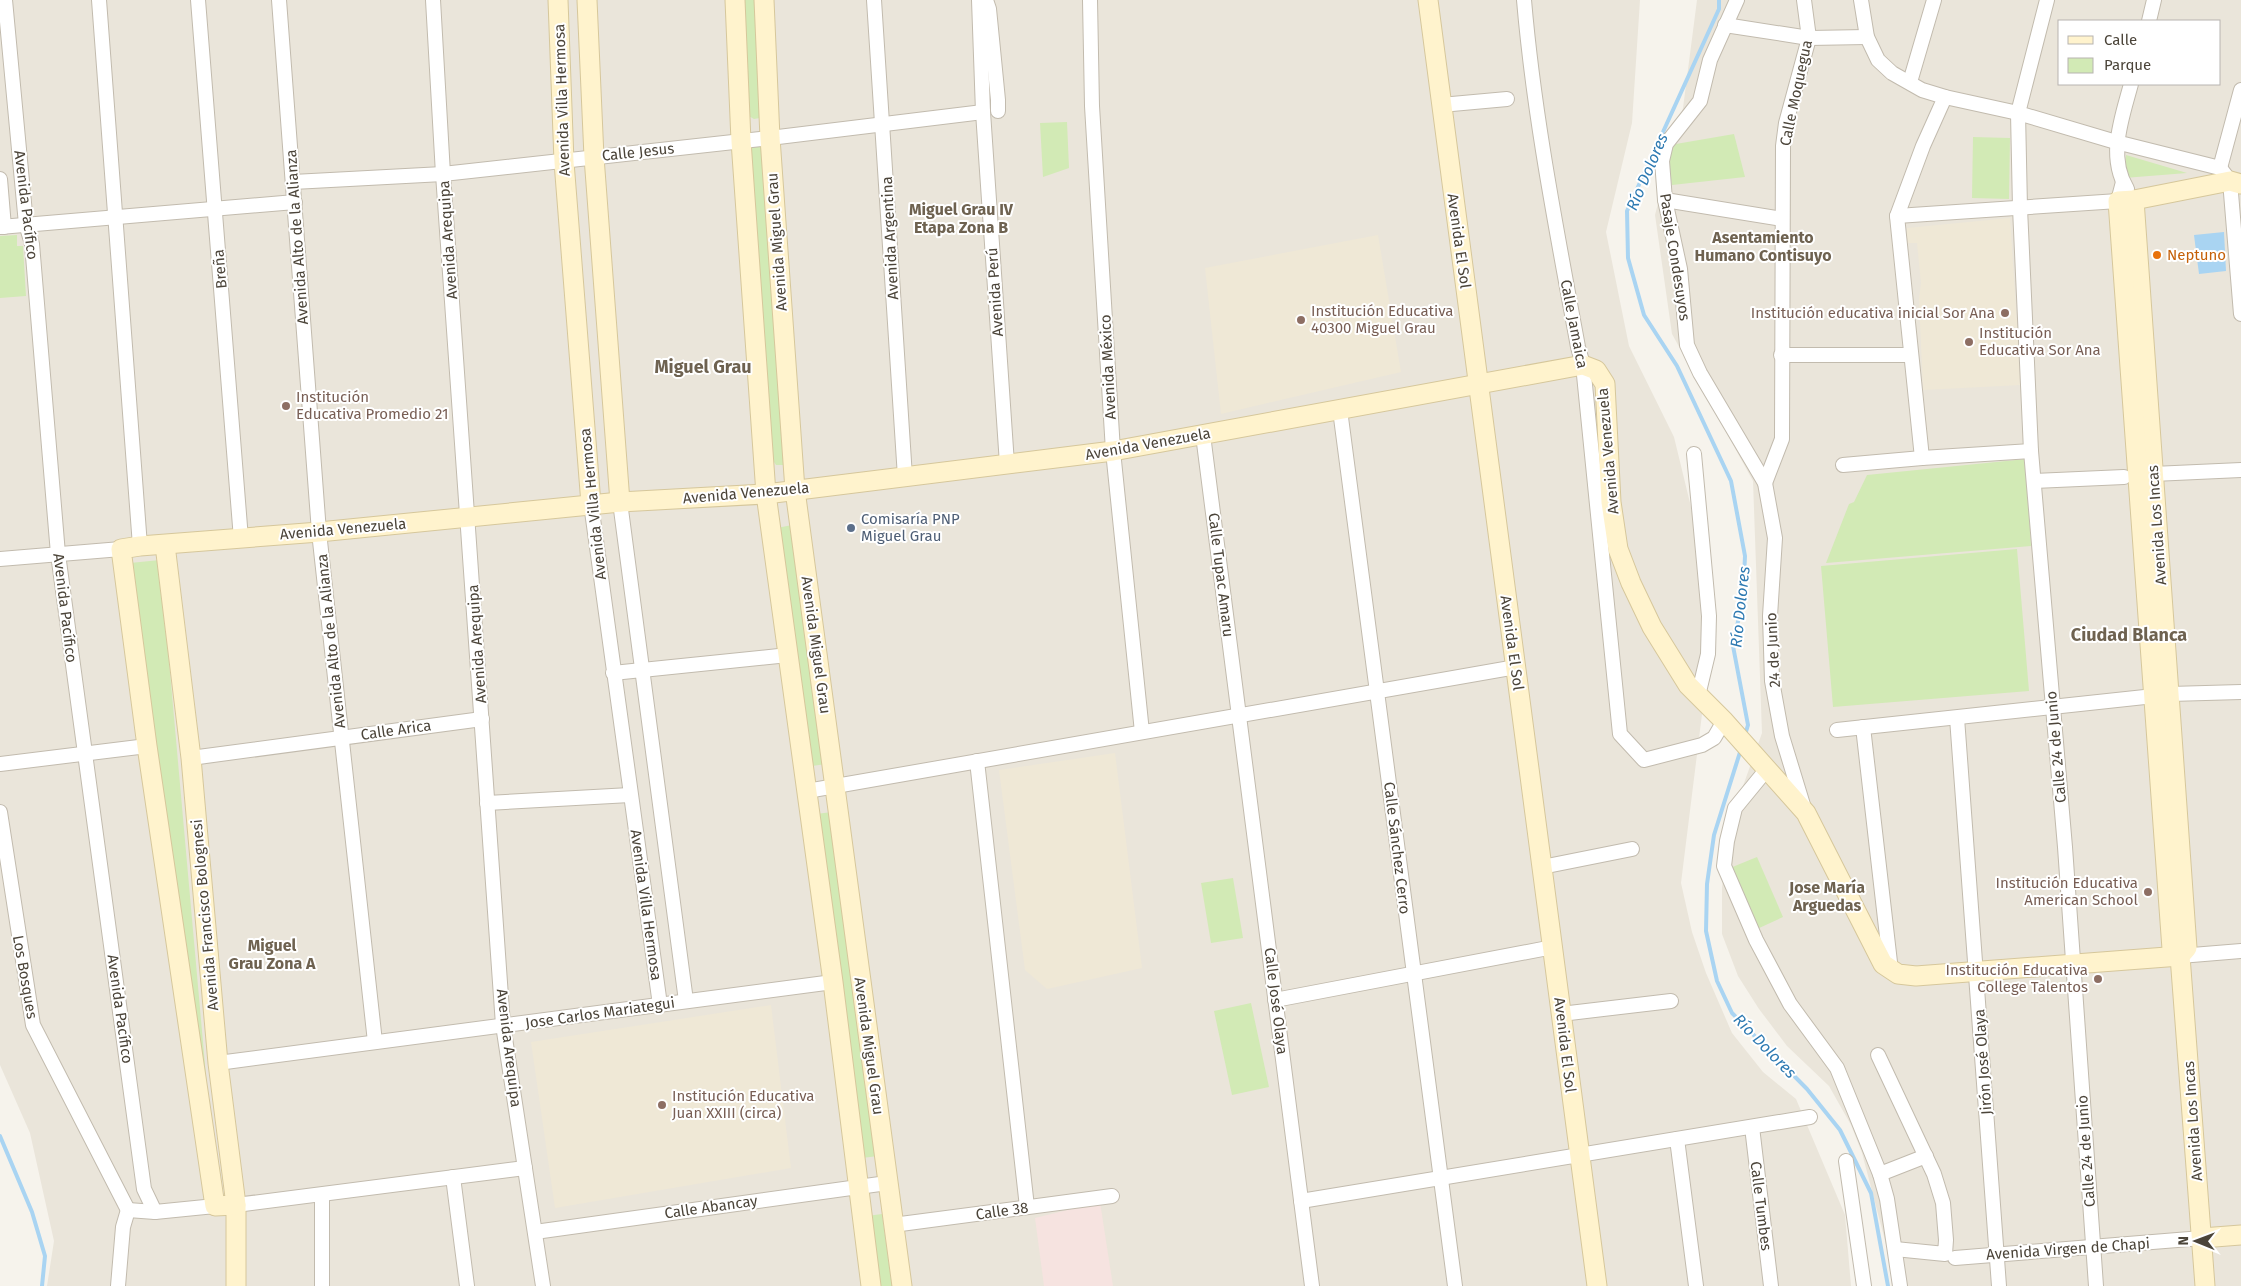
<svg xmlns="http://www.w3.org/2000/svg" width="2241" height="1286" viewBox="0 0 2241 1286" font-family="'Fira Sans',sans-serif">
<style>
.residential{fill:#eae5da;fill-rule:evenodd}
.education{fill:#efe8d6}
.medical{fill:#f6e3e0}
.green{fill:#d2eab5}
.water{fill:#a9d4f2}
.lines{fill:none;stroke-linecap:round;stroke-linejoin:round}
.stream{stroke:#a9d4f2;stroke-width:4}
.street-casing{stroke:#c2bbae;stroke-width:16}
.secondary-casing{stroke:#d6c79b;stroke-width:21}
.street{stroke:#fff;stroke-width:14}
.secondary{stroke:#fff3cd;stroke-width:19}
.food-dot{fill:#e8710a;stroke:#fff;stroke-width:2}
.education-dot{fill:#8d6e63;stroke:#fff;stroke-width:2}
.service-dot{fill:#5c6f8a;stroke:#fff;stroke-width:2}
.labels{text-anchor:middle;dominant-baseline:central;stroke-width:4;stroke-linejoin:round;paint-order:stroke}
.street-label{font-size:15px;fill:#4b4439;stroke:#fff}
.food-label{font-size:15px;fill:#c56008;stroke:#fff;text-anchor:start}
.education-label{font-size:15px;fill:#785e54;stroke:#fff;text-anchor:start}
.service-label{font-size:15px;fill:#4e5e75;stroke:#fff;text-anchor:start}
.water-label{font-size:16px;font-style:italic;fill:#2e7ab2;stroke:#fff}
.neighbourhood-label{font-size:16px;font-weight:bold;fill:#6e6250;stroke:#fff}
.quarter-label{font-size:18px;font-weight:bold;fill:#6e6250;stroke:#fff}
</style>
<rect width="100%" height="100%" fill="#f6f3ec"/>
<!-- residential -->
<g class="residential">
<polygon points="0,0 1640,0 1632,123 1606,232 1629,346 1674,437 1699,540 1707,674 1681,883 1692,932 1706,973 1732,1033 1763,1072 1796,1099 1845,1215 1851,1286 47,1286 54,1241 30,1133 0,1065"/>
<path d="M1697,0h544v1286h-344l-35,-133 -11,-28 -22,-39 -42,-40 -28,-37 -21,-33 -16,-42v-46l7,-63 33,-92 -9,-252 -81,-147 -17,-119 28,-107zM2060,21h160v63h-160z"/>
</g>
<!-- education -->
<g class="education">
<polygon points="2010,218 2021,385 1923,390 1919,299 1921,283 1917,243 1907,243 1907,228"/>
<polygon points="1378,235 1401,372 1221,414 1205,268"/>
<polygon points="1115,753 1142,968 1047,989 1025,970 999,770"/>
<polygon points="771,1005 791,1168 555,1208 531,1042"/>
</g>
<!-- medical -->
<polygon class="medical" points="1100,1202 1113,1286 1044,1286 1035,1218"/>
<!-- green -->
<g class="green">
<polygon points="739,0 757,0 760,118 754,119 747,115"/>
<polygon points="1067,122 1069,168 1043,177 1040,123"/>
<polygon points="1734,134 1745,177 1672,185 1666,150 1670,145"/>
<polygon points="1973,137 2010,138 2009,199 1972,198"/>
<polygon points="751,146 762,146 789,457 784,465 776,465 770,456 748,152"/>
<polygon points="2126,155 2187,173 2124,178"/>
<polygon points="17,235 17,246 23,246 26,296 0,298 0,236"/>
<polygon points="2026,459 2031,546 1826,563 1849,504 1854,502 1867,475"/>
<polygon points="792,525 826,764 812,766 777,528"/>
<polygon points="2017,549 2029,691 1833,707 1821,566"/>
<polygon points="160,560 216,1188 130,563"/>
<polygon points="832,812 878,1156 862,1158 816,814"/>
<polygon points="1757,857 1783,917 1757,929 1730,868"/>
<polygon points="1233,878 1243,938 1211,943 1201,883"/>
<polygon points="1251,1003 1269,1087 1232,1095 1214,1011"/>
<polygon points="882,1214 892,1286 877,1286 867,1216"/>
</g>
<!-- water -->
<polygon class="water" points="2224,232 2226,271 2199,274 2194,235"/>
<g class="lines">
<!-- stream -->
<g class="stream">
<polyline points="1719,0 1719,9 1627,211 1628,258 1644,315 1677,366 1731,481 1745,556 1743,597 1733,646 1748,725 1745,735"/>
<polyline points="1741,749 1714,835 1707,884 1706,931 1717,981 1732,1013 1807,1089 1840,1130 1871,1193 1888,1286"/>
<polyline points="0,1136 32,1212 45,1256 42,1286"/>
</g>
<!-- street casing -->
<g class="street-casing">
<g id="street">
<polyline points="5,0 26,224 32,244 58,554 144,1189 155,1212"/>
<polyline points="99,0 140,546"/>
<polyline points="198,0 241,539"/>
<polyline points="279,0 319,532 375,1042"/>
<polyline points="433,0 443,174 503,1025 543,1286"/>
<polyline points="874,0 905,477"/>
<polyline points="979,0 983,112 1007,464"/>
<polyline points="986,0 989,9 998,100 998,111"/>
<polyline points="1090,0 1092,106 1113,451 1142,732"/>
<path d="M1524,0c10,117 33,232 54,347l5,18 37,369 24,26 58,-15 12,-7 10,-17"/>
<polyline points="1737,0 1710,60 1700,101 1666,144 1662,161 1665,200 1680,269 1687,345 1700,373 1765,483 1775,538 1770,616 1772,681 1782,736 1804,808"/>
<polyline points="1861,0 1867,37 1878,60 1892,73 1922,90 1945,97 2018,113 2116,142 2220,168 2230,181 2241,314"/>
<polyline points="2047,0 2018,113 2020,208 2031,451 2065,847 2096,1286"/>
<polyline points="2149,21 2154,0"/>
<polyline points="1725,25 1809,38 1867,37"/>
<polyline points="1910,82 1934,0"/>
<polyline points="1441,105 1507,99"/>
<polyline points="2220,168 2241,90"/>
<polyline points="0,179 4,227"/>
<polyline points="293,182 443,174 770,138 983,112"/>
<path d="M2127,189c-20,-33 -5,-71 4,-105"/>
<polyline points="1665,200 1782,219"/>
<polyline points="1897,216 2118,201 2123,182"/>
<polyline points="0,227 295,202"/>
<polyline points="1781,355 1910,355"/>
<polyline points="1340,410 1455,1286"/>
<polyline points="1203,435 1312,1286"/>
<polyline points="1694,454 1709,616 1708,654 1698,696"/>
<polyline points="1922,458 1897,216 1923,146 1945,97"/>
<polyline points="1843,465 1922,458 2031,451"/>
<polyline points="2153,474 2241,470"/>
<polyline points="2034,481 2124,477"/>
<polyline points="1765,483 1782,439 1783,146 1786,123 1809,38 1804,0"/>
<polyline points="620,502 686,1001"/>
<polyline points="591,504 660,1005"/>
<polyline points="0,559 121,549"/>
<polyline points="613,673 788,655"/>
<polyline points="2170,694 2241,692"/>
<polyline points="1957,718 1999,1286"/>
<polyline points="1863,727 1891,971"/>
<polyline points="1837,730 2154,696"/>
<polyline points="191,758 482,719"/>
<polyline points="977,761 1027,1207"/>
<polyline points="0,764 147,746"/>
<polyline points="1767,769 1735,808 1727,841 1724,866 1756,940 1790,1004 1837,1068 1880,1174 1887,1199 1900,1286"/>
<polyline points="807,791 1516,667"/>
<polyline points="487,803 630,795"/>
<polyline points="0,812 33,1025 128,1210"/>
<polyline points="1542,867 1632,849"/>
<polyline points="2180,956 2241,951"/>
<polyline points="1275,1000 1553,947"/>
<polyline points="1561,1014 1671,1001"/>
<polyline points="1878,1055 1934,1174 1943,1203 1946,1240 1945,1254 1895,1249"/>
<polyline points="218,1063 833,982"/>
<polyline points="1752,1127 1771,1286"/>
<polyline points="1677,1139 1696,1286"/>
<polyline points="1846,1161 1864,1286"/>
<polyline points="1880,1174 1926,1156"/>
<polyline points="453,1177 467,1286"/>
<polyline points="1301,1201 1810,1117"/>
<polyline points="236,1205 525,1168"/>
<polyline points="128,1210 155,1212 215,1206"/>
<polyline points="893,1225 1112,1196"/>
<polyline points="535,1232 887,1183"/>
<polyline points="1955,1258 2202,1238"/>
<polyline points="118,1286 123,1227 128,1210"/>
<polyline points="322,1286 322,1195"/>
</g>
</g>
<!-- secondary casing -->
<g class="secondary-casing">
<g id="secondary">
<polyline points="558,0 564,162 591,504"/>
<polyline points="587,0 594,157 620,502"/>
<polyline points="735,0 741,141 766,494 833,982 871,1286"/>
<polyline points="764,0 770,138 795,490 902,1286"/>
<polyline points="1428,0 1597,1286"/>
<polyline points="2134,200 2187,948 2180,956 2205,1286"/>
<polyline points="165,545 191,758 218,1063 236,1205 236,1286"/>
<polyline points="2180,956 2172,949 2118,201 2134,200 2230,181 2241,184"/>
<polyline points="236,1205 215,1206 147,746 121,549 140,546 319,532 620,502 766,494 1113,451 1583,365 1596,370 1605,384 1611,502 1618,549 1631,583 1652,627 1688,685 1724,721 1806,813 1883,964 1898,974 1916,976 2180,956"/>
<polyline points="2202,1238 2241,1235"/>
</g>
</g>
<!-- street -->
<use href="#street" class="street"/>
<!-- secondary -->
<use href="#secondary" class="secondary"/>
</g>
<!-- markers -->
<circle class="food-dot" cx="2157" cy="255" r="5"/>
<g class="education-dot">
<circle cx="2005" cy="313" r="5"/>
<circle cx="1301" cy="320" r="5"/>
<circle cx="1969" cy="342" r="5"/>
<circle cx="286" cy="406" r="5"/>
<circle cx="2148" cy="892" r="5"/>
<circle cx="2098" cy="979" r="5"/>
<circle cx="662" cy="1105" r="5"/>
</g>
<circle class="service-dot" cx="851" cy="528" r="5"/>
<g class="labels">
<!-- street labels -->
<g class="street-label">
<text transform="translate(1796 93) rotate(-78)">Calle Moquegua</text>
<text transform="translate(562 100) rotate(-92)">Avenida Villa Hermosa</text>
<text transform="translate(638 152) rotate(-6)">Calle Jesus</text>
<text transform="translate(26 205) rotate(83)">Avenida Pacífico</text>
<text transform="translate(297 237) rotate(-94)">Avenida Alto de la Alianza</text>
<text transform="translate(890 238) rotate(-93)">Avenida Argentina</text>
<text transform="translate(448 240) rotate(-94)">Avenida Arequipa</text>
<text transform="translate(1459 241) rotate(82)">Avenida El Sol</text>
<text transform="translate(777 242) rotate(-94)">Avenida Miguel Grau</text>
<text transform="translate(1675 257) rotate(81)">Pasaje Condesuyos</text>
<text transform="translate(220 269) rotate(-95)">Breña</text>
<text transform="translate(995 292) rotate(-94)">Avenida Perú</text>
<text transform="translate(1574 324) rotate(79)">Calle Jamaica</text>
<text transform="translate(1108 367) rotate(-93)">Avenida México</text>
<text transform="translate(1148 444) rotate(-10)">Avenida Venezuela</text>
<text transform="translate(1608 451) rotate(-95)">Avenida Venezuela</text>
<text transform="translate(746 493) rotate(-5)">Avenida Venezuela</text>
<text transform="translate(593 504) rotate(-96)">Avenida Villa Hermosa</text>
<text transform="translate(2157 525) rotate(-94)">Avenida Los Incas</text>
<text transform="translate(343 529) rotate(-5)">Avenida Venezuela</text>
<text transform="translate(1221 575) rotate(83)">Calle Tupac Amaru</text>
<text transform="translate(65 608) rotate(83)">Avenida Pacífico</text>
<text transform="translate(331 641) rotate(-96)">Avenida Alto de la Alianza</text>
<text transform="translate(1512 643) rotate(82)">Avenida El Sol</text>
<text transform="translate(477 644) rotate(-94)">Avenida Arequipa</text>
<text transform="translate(816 645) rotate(82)">Avenida Miguel Grau</text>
<text transform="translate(1773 650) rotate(-93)">24 de Junio</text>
<text transform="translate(396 730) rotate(-8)">Calle Arica</text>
<text transform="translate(2056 747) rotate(-95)">Calle 24 de Junio</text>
<text transform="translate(1397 848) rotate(83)">Calle Sánchez Cerro</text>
<text transform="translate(646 905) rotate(82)">Avenida Villa Hermosa</text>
<text transform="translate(205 915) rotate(-95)">Avenida Francisco Bolognesi</text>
<text transform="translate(25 977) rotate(80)">Los Bosques</text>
<text transform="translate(1276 1001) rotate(83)">Calle José Olaya</text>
<text transform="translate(120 1009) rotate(82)">Avenida Pacífico</text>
<text transform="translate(600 1013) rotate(-8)">Jose Carlos Mariategui</text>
<text transform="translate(1565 1045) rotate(83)">Avenida El Sol</text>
<text transform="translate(869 1046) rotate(82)">Avenida Miguel Grau</text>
<text transform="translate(509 1048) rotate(83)">Avenida Arequipa</text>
<text transform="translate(1983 1062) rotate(-94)">Jirón José Olaya</text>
<text transform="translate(2193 1121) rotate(-94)">Avenida Los Incas</text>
<text transform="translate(2086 1151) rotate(-94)">Calle 24 de Junio</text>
<text transform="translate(1761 1206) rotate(83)">Calle Tumbes</text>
<text transform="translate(711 1207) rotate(-8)">Calle Abancay</text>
<text transform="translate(1002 1211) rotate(-8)">Calle 38</text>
<text transform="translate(2068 1249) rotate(-4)">Avenida Virgen de Chapi</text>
</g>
<!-- food labels -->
<g class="food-label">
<text x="2167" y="255">Neptuno</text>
</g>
<!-- education labels -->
<g class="education-label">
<text x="1311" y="311">Institución Educativa<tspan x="1311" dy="17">40300 Miguel Grau</tspan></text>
<text x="1995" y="313" text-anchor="end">Institución educativa inicial Sor Ana</text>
<text x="1979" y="333">Institución<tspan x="1979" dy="17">Educativa Sor Ana</tspan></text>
<text x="296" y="397">Institución<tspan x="296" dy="17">Educativa Promedio 21</tspan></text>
<text x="2138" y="883" text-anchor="end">Institución Educativa<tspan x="2138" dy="17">American School</tspan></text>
<text x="2088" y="970" text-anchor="end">Institución Educativa<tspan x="2088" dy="17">College Talentos</tspan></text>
<text x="672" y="1096">Institución Educativa<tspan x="672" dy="17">Juan XXIII (circa)</tspan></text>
</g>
<!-- service labels -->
<g class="service-label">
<text x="861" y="519">Comisaría PNP<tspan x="861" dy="17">Miguel Grau</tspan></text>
</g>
<!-- water labels -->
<g class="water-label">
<text transform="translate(1647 172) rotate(-67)">Río Dolores</text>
<text transform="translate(1740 607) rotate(-84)">Río Dolores</text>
<text transform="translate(1765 1046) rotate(46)">Río Dolores</text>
</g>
<!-- neighbourhood labels -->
<g class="neighbourhood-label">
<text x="961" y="209">Miguel Grau IV<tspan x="961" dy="18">Etapa Zona B</tspan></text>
<text x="1763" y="237">Asentamiento<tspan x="1763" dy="18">Humano Contisuyo</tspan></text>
<text x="1827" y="887">Jose María<tspan x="1827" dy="18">Arguedas</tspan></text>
<text x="272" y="945">Miguel<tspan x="272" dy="18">Grau Zona A</tspan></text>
</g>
<!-- quarter labels -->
<g class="quarter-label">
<text x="703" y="367">Miguel Grau</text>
<text x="2129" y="635">Ciudad Blanca</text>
</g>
</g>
<!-- legend -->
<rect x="2058" y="20" width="162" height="65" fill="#ffffff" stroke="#b7b4b0"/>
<rect x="2068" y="36" width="25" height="8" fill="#fff3cd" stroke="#b7b4b0"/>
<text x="2104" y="45" font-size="15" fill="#4b4439">Calle</text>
<rect x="2068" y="58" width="25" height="15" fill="#d2eab5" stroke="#b7b4b0"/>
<text x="2104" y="70" font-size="15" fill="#4b4439">Parque</text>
<!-- north arrow -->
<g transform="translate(2196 1241) rotate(271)" stroke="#ffffff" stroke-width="4" paint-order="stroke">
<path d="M0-4L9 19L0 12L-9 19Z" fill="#4b4439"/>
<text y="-8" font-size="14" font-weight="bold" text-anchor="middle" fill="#4b4439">N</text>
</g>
</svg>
